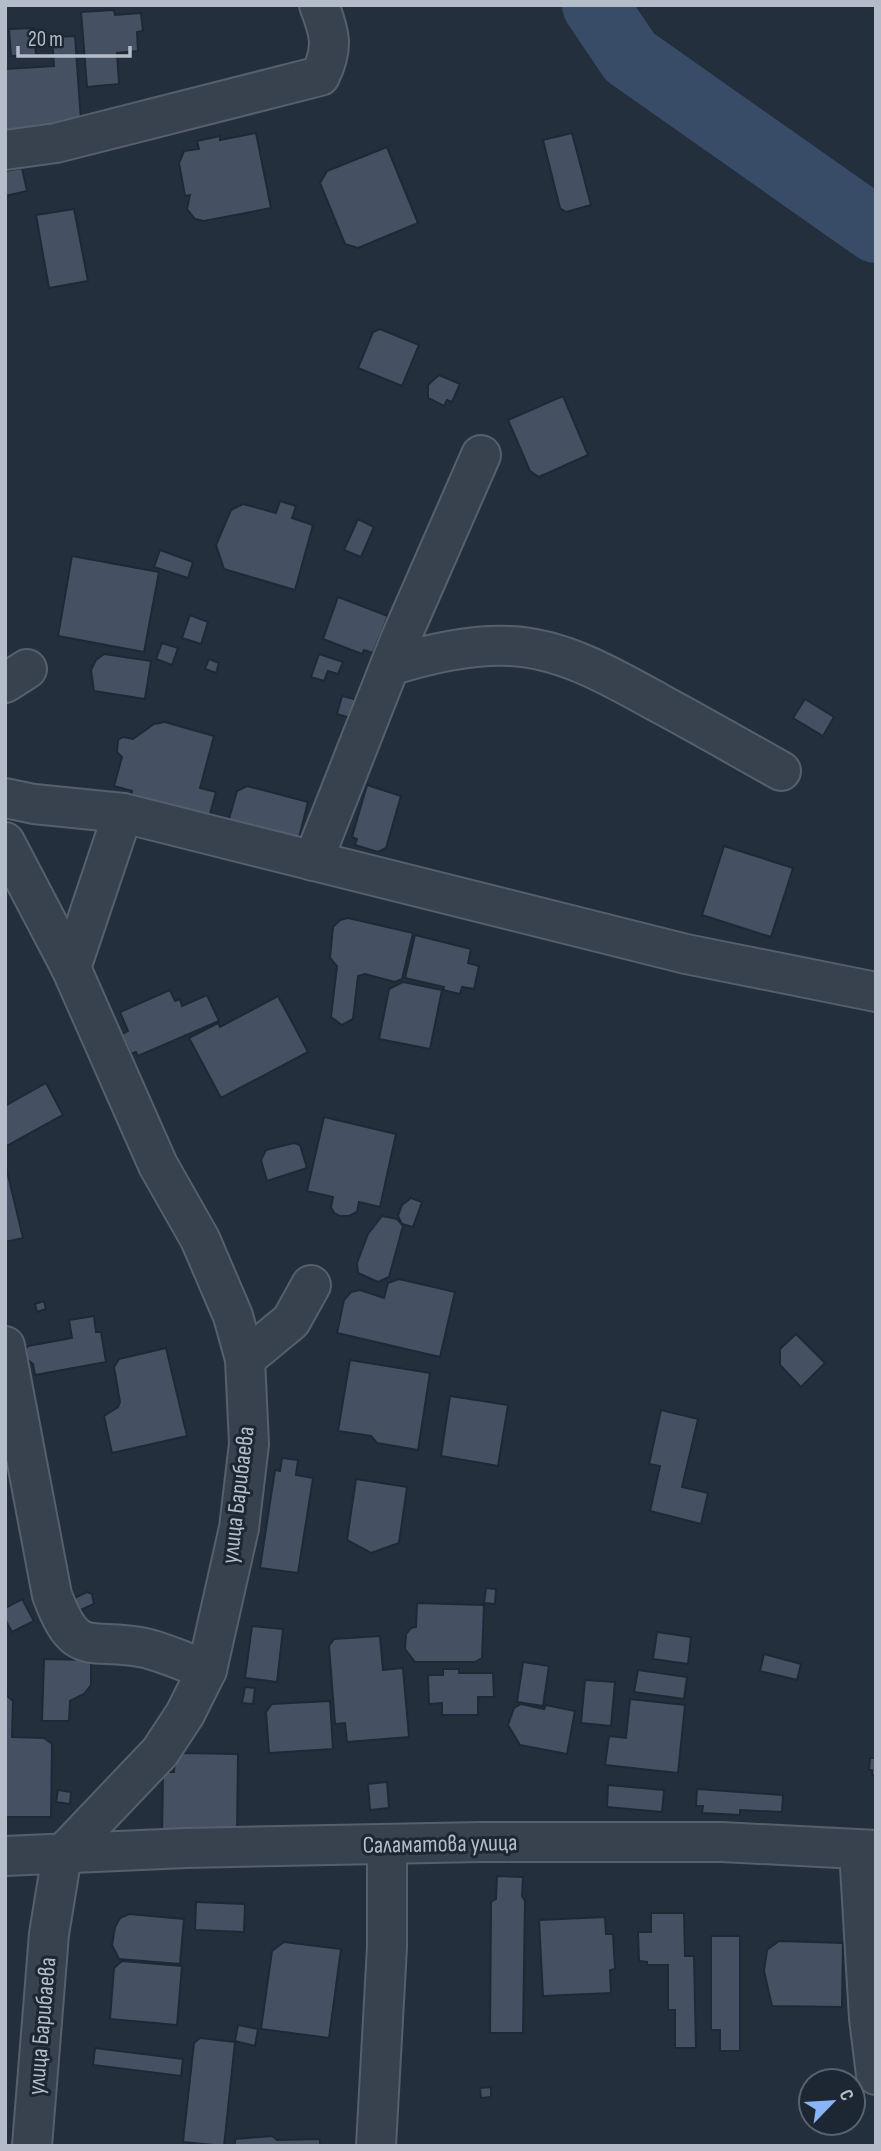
<svg xmlns="http://www.w3.org/2000/svg" width="881" height="2151" viewBox="0 0 881 2151" font-family="'Sofia Sans Condensed',sans-serif">
<style>
.lines{fill:none;stroke-linecap:round;stroke-linejoin:round}
.river{stroke:#394c67;stroke-width:66}
.building{fill:#455162;stroke:#1f2835;stroke-width:2}
.minor-casing{stroke:#565f6c;stroke-width:42}
.minor{stroke:#38414e;stroke-width:38}
.labels{text-anchor:middle;dominant-baseline:central;stroke-width:6;stroke-linejoin:round;paint-order:stroke}
.street-label{font-size:24px;fill:#b4bcc9;stroke:#1d2633}
</style>
<rect width="100%" height="100%" fill="#242f3e"/>
<g class="lines">
<!-- river -->
<polyline class="river" points="595,5 630,57 876,230"/>
</g>
<!-- building -->
<g class="building">
<polygon points="114,10 115,15 141,13 143,31 137,32 138,51 117,53 119,84 87,87 81,12"/>
<polygon points="34,28 36,55 11,56 9,29"/>
<polygon points="75,36 81,121 5,131 5,69 54,66 52,37"/>
<polygon points="256,133 271,208 204,221 195,219 187,209 190,195 185,196 179,163 184,151 199,149 197,141 220,136 220,140"/>
<polygon points="572,133 591,205 566,212 560,208 543,140"/>
<polygon points="387,147 418,223 358,248 345,244 320,183 327,171"/>
<polygon points="22,168 27,191 5,196 5,171"/>
<polygon points="74,209 88,281 49,288 36,215"/>
<polygon points="380,329 419,345 402,386 358,368 373,332"/>
<polygon points="439,375 460,384 452,402 447,400 444,406 428,398 428,385"/>
<polygon points="563,396 588,455 539,477 530,471 508,420"/>
<polygon points="280,501 296,506 292,518 313,525 295,590 224,569 216,545 231,510 243,504 276,513"/>
<polygon points="358,519 374,527 361,557 344,550"/>
<polygon points="160,550 193,562 188,578 154,567"/>
<polygon points="72,556 159,572 144,652 58,636"/>
<polygon points="338,597 388,616 373,653 364,650 362,654 323,639"/>
<polygon points="190,615 208,622 201,644 182,638"/>
<polygon points="162,643 178,648 172,665 156,659"/>
<polygon points="104,654 151,661 145,699 94,691 91,670 96,660"/>
<polygon points="319,654 343,662 338,674 328,671 324,681 311,677"/>
<polygon points="209,659 219,663 216,673 205,669"/>
<polygon points="342,696 358,700 354,719 337,714"/>
<polygon points="805,699 834,717 823,736 793,718"/>
<polygon points="165,722 214,736 200,788 216,792 207,825 129,804 132,791 114,786 122,757 117,752 118,740 123,737 133,739 154,724"/>
<polygon points="367,785 401,796 386,848 378,852 355,845 357,839 352,837"/>
<polygon points="247,786 308,802 299,838 227,826 237,791"/>
<polygon points="724,846 793,868 771,937 702,915"/>
<polygon points="348,918 413,933 402,979 395,982 365,974 358,976 353,1019 342,1025 331,1017 337,966 330,958 333,927 340,920"/>
<polygon points="415,935 471,949 468,963 479,966 474,989 462,987 460,994 443,990 444,987 405,978"/>
<polygon points="403,982 442,990 430,1049 379,1039 389,989"/>
<polygon points="170,990 175,1001 180,999 182,1006 207,995 219,1021 138,1056 136,1052 131,1054 122,1034 128,1031 120,1012"/>
<polygon points="278,996 308,1052 221,1098 189,1038 218,1023 220,1027"/>
<polygon points="46,1083 63,1115 5,1147 5,1106"/>
<polygon points="324,1117 396,1134 380,1207 359,1202 357,1212 349,1216 340,1216 334,1213 331,1207 333,1197 307,1191"/>
<polygon points="294,1143 300,1145 307,1168 267,1181 261,1160 266,1150"/>
<polygon points="7,1171 23,1238 5,1242 5,1172"/>
<polygon points="411,1198 422,1202 413,1227 402,1224 398,1216 402,1205"/>
<polygon points="382,1216 397,1219 403,1226 389,1277 378,1282 358,1273 357,1263 368,1234"/>
<polygon points="399,1279 455,1292 440,1357 337,1333 344,1300 351,1292 360,1290 384,1298 388,1283"/>
<polygon points="44,1301 46,1309 37,1312 35,1304"/>
<polygon points="94,1316 96,1332 101,1332 106,1362 35,1375 33,1364 26,1358 25,1350 28,1346 72,1338 69,1320"/>
<polygon points="796,1334 825,1363 801,1387 780,1365 780,1349"/>
<polygon points="166,1348 187,1436 112,1453 104,1416 118,1407 120,1402 114,1367 119,1359"/>
<polygon points="350,1360 430,1373 418,1450 377,1443 371,1436 338,1431"/>
<polygon points="450,1396 508,1405 498,1466 441,1456"/>
<polygon points="661,1410 698,1419 682,1487 708,1493 701,1524 650,1511 660,1466 649,1464"/>
<polygon points="282,1458 298,1460 296,1475 313,1478 298,1573 260,1568 275,1470 280,1471"/>
<polygon points="356,1479 407,1487 399,1543 371,1553 347,1540"/>
<polygon points="486,1588 496,1589 495,1604 484,1603"/>
<polygon points="87,1592 92,1594 94,1604 74,1613 68,1601"/>
<polygon points="22,1599 34,1621 12,1632 5,1619 5,1608"/>
<polygon points="417,1603 484,1605 482,1658 475,1662 415,1662 405,1649 406,1634 411,1628 416,1627"/>
<polygon points="252,1626 283,1629 277,1682 245,1678"/>
<polygon points="657,1632 691,1637 688,1664 653,1659"/>
<polygon points="380,1636 383,1670 403,1668 409,1737 347,1742 345,1723 335,1724 329,1646 334,1639"/>
<polygon points="764,1654 801,1664 797,1680 760,1671"/>
<polygon points="44,1659 91,1660 91,1685 84,1694 70,1701 69,1721 42,1721"/>
<polygon points="523,1662 549,1666 543,1706 517,1702"/>
<polygon points="443,1669 459,1669 459,1673 493,1673 494,1697 478,1697 478,1715 442,1715 442,1703 429,1704 428,1675 443,1675"/>
<polygon points="638,1670 687,1677 684,1699 634,1692"/>
<polygon points="585,1680 615,1682 611,1726 581,1723"/>
<polygon points="245,1687 255,1688 253,1704 242,1703"/>
<polygon points="5,1694 13,1701 12,1737 44,1738 52,1744 51,1817 5,1817"/>
<polygon points="630,1699 685,1705 678,1773 605,1765 609,1736 626,1738"/>
<polygon points="330,1701 333,1749 269,1753 266,1712 272,1704"/>
<polygon points="521,1704 544,1709 546,1705 575,1711 567,1754 520,1745 508,1725 514,1708"/>
<polygon points="181,1753 238,1754 237,1836 162,1835 163,1772 174,1772 175,1758"/>
<polygon points="870,1758 876,1758 876,1776 872,1775 872,1770 869,1770"/>
<polygon points="387,1782 389,1808 370,1810 368,1784"/>
<polygon points="608,1785 664,1790 662,1812 607,1807"/>
<polygon points="697,1789 783,1795 782,1812 740,1810 740,1815 702,1813 703,1806 696,1806"/>
<polygon points="58,1790 71,1792 70,1804 56,1802"/>
<polygon points="497,1876 523,1877 522,1896 525,1901 523,2033 490,2033 491,1902 496,1899"/>
<polygon points="196,1902 245,1904 244,1932 195,1930"/>
<polygon points="651,1913 684,1913 685,1956 694,1956 696,2048 675,2048 675,2010 668,2010 668,1965 647,1965 647,1962 639,1961 638,1932 651,1932"/>
<polygon points="129,1914 184,1919 180,1964 119,1959 112,1945 115,1927 120,1918"/>
<polygon points="605,1917 606,1934 613,1934 615,1969 610,1970 611,1993 543,1996 539,1920"/>
<polygon points="711,1936 740,1936 740,2051 720,2051 720,2030 711,2030"/>
<polygon points="779,1941 843,1943 842,2007 772,2006 764,1971 767,1950"/>
<polygon points="284,1942 341,1949 329,2038 261,2029 272,1951"/>
<polygon points="122,1961 182,1966 177,2025 110,2019 114,1968"/>
<polygon points="238,2025 258,2029 255,2046 235,2041"/>
<polygon points="200,2038 235,2042 224,2146 183,2142 194,2043"/>
<polygon points="95,2048 183,2059 181,2076 93,2065"/>
<polygon points="491,2087 491,2097 481,2098 480,2088"/>
<polygon points="272,2136 277,2140 320,2139 320,2146 235,2146 235,2139"/>
</g>
<g class="lines">
<!-- minor casing -->
<g class="minor-casing">
<g id="minor">
<path d="M5,150l51,-7 264,-67c14,-28 10,-43 -1,-71"/>
<path d="M390,666c38,-12 80,-22 120,-20 53,2 104,32 149,57 41,22 81,45 122,68"/>
<polyline points="5,683 27,669"/>
<polyline points="5,798 34,804 123,813 686,954 876,992"/>
<polyline points="5,842 71,968 158,1165 200,1239 233,1316 245,1359 249,1444 239,1528 207,1670 185,1714 160,1752 62,1855 49,1934 32,2146"/>
<polyline points="313,861 400,640 481,455"/>
<polyline points="71,968 123,813"/>
<path d="M5,1346l47,249c25,67 38,41 93,53 21,5 42,15 62,22"/>
<polyline points="245,1359 291,1321 311,1285"/>
<polyline points="859,1850 869,2018 876,2075"/>
<polyline points="5,1856 186,1848 481,1842 722,1842 876,1850"/>
<polyline points="376,2146 387,1947 387,1845"/>
</g>
</g>
<!-- minor -->
<use href="#minor" class="minor"/>
</g>
<g class="labels">
<!-- street labels -->
<g class="street-label">
<text transform="translate(238 1495) rotate(-83)">улица Барибаева</text>
<text transform="translate(440 1844) rotate(-1)">Саламатова улица</text>
<text transform="translate(42 2026) rotate(-85)">улица Барибаева</text>
</g>
</g>
<!-- border -->
<rect width="881" height="2151" fill="none" stroke="#b4bcc9" stroke-width="14"/>
<!-- north arrow -->
<g transform="translate(832 2102) rotate(65)"><circle r="33" fill="#1d2633" stroke="#59626f" stroke-width="2"/>
<path d="M0-5L12 26L0 18L-12 26Z" fill="#8ab4f8"/>
<text y="-10" font-size="19" font-weight="bold" text-anchor="middle" fill="#b4bcc9">С</text>
</g>
<!-- scale -->
<path d="M18 46v10h112v-10" fill="none" stroke="#b4bcc9" stroke-width="3.5"/>
<text x="28" y="46" font-size="21" fill="#b4bcc9" stroke="#1d2633" stroke-width="5" paint-order="stroke">20 m</text>
</svg>
